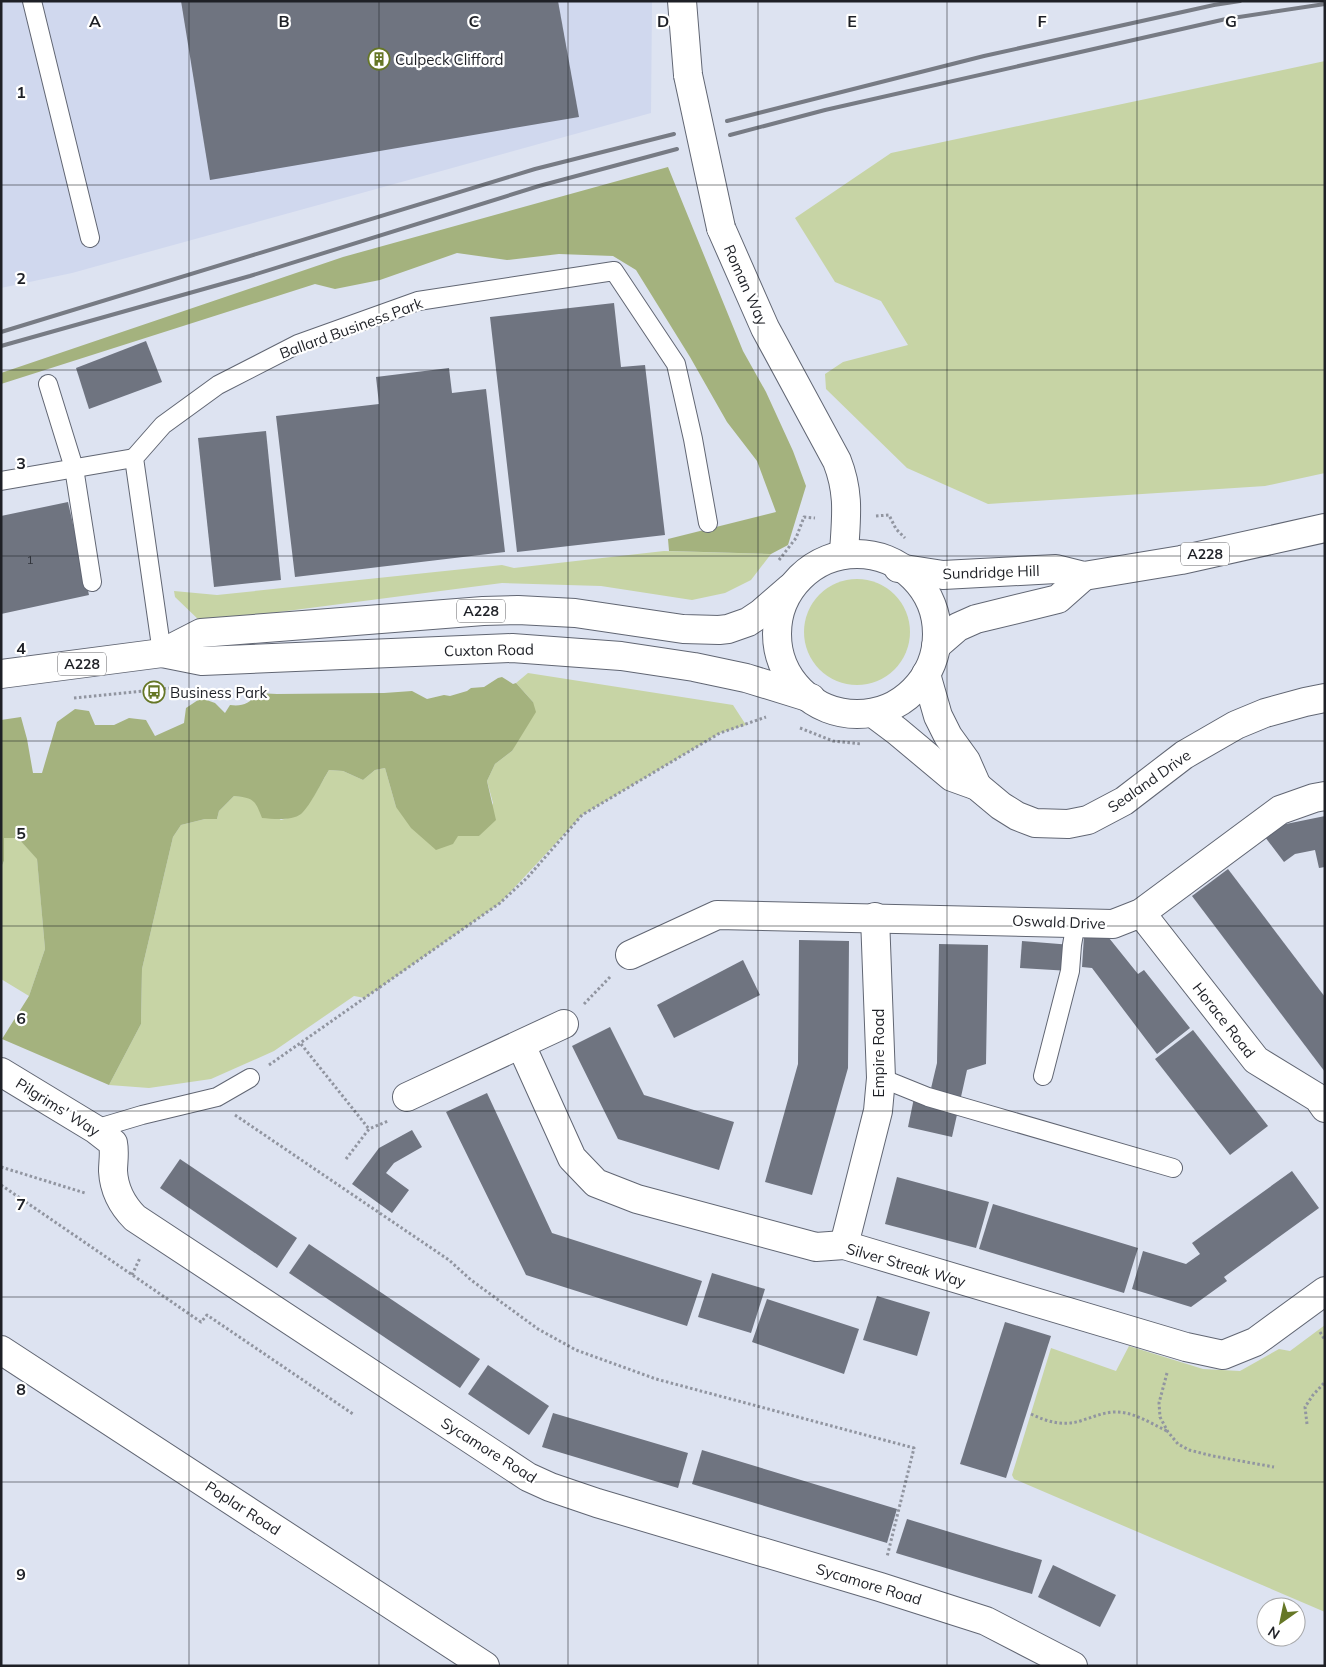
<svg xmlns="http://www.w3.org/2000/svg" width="1326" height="1667" viewBox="0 0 1326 1667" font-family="Mulish,sans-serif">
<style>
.built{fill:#d0d8ee}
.green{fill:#c7d4a5}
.forest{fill:#a4b27e}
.building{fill:#6f7480}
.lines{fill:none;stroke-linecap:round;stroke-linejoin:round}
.service-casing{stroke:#616673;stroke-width:20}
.minor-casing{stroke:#616673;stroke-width:30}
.primary-casing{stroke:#616673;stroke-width:30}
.path{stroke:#9195a0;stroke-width:3;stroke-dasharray:2.5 2.5;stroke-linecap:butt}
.service{stroke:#fff;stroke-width:18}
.minor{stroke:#fff;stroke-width:28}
.primary{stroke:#fff;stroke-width:28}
.rail{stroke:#777b84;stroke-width:4}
.minor-bridge-casing{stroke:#616673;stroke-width:30;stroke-linecap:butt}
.minor-bridge{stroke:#fff;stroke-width:28}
.grid{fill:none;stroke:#1e2026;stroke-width:1;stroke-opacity:0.55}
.labels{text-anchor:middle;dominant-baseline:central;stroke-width:4.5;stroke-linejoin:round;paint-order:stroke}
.number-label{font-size:12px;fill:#32353c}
.shield{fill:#fff;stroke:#626367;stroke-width:1}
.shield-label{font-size:14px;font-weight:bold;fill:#1e2026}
.poi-label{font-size:15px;fill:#1e2026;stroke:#fff;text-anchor:start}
.street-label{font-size:15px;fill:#1e2026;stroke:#fff}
.grid-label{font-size:16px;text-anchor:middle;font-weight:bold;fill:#1e2026;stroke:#fff;stroke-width:4.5;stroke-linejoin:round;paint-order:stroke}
</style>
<rect width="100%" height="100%" fill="#dde3f1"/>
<!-- built -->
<polygon class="built" points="1,1 652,1 651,113 72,273 1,288"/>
<!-- green -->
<g class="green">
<polygon points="1325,61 1325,473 1265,486 988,504 907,468 826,389 825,374 843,362 908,345 881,301 835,282 795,218 891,153"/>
<polygon points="664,551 771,554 751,580 725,593 692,600 601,586 502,583 201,622 175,597 174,591 217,595 502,565 514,568"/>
<circle cx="857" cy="632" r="53"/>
<polygon points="528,673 733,705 746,725 720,733 582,815 500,903 365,998 354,996 274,1051 211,1079 149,1088 109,1085 141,1024 142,969 173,837 181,825 205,819 217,819 219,811 234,796 249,797 281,820 300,814 312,799 329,770 343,771 363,780 375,770 385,768 396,807 458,836 479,836 493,803 487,781 495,764 512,751 533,702 516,683"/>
<polygon points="4,838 18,838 37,858 45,949 29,996 1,979 1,868 4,861"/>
<polygon points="1325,1325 1325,1612 1014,1479 1012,1475 1051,1348 1116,1371 1129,1346 1203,1369 1240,1371 1279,1349 1290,1351"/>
</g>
<!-- forest -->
<g class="forest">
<polygon points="668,167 743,351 766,392 793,451 806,486 788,545 771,554 669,551 668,539 776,512 757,461 727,422 690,357 636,270 613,256 559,254 507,260 457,253 380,280 335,289 315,284 1,384 1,373 343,257"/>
<path d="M502,677l11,7 3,-1 17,19 3,10 -24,39 -17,13 -8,17 9,39 -17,16h-21l-5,8 -17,6 -25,-22 -15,-21 -11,-39 -10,2 -12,10 -20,-9 -14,-1c-7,11 -18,35 -28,44 -9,7 -28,5 -39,4 -7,-18 -8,-20 -28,-22l-15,15 -2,8h-12l-24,6 -8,12 -31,132 -1,55 -32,61 -107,-46 27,-43 16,-47 -8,-90 -19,-21h-14v23l-3,7v-148l20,-3 6,22 6,34h9l15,-51 18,-13 14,2 6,14h19l15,-7 17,2 9,16 29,-13 2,-15 15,-10 14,5 10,10 5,-8c12,2 21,-2 27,-12l20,1 107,-1 28,-2 15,8 17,-4 6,1 17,-5 4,-3 13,-1 14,-9z"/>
</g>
<!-- building -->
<g class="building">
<polygon points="181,1 558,1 579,117 210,180"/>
<polygon points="614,303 621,367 645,365 665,535 517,552 490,317"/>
<polygon points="146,341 162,382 89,409 76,368"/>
<polygon points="449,368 452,393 486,389 505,552 295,577 276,416 379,404 376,377"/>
<polygon points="266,431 281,580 214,587 198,438"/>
<polygon points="68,502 89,595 1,614 1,516"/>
<polygon points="1325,816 1325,867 1319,868 1315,850 1295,854 1284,862 1265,837 1281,825"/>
<polygon points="1228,869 1325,997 1325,1072 1192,896"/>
<polygon points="1084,936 1109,938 1138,974 1144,970 1190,1028 1157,1054 1092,968 1082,967"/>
<polygon points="799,940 849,941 848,1068 812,1195 765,1182 798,1064"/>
<polygon points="1022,941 1072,945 1070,971 1020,968"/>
<polygon points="939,944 988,945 986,1064 967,1070 952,1137 908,1127 914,1098 928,1101 937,1063"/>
<polygon points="743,960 760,995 674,1038 657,1005"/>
<polygon points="610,1027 644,1095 734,1122 719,1170 618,1139 572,1046"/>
<polygon points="1193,1030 1268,1126 1230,1155 1155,1059"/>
<polygon points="487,1093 552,1233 702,1281 687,1326 526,1275 446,1112"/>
<polygon points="412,1130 422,1147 394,1163 386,1173 409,1190 392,1213 352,1184 379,1148"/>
<polygon points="180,1159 297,1238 277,1268 160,1188"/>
<polygon points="1292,1171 1319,1208 1224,1277 1227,1281 1191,1307 1132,1289 1143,1251 1186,1264 1200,1254 1192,1243"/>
<polygon points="897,1177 989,1202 976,1248 885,1224"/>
<polygon points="993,1204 1138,1248 1124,1293 979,1249"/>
<polygon points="309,1244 480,1359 460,1388 289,1273"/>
<polygon points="712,1273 765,1289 751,1333 698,1317"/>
<polygon points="877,1296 930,1312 917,1356 863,1340"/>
<polygon points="767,1299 859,1329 844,1374 752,1342"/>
<polygon points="1005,1322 1051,1336 1006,1478 960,1464"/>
<polygon points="488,1365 549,1406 529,1435 468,1394"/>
<polygon points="553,1413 688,1453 678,1488 542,1447"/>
<polygon points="702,1450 897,1509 887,1543 692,1484"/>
<polygon points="907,1519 1042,1560 1032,1594 896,1553"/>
<polygon points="1053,1565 1116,1595 1100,1627 1038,1597"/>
</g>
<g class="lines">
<!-- service casing -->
<g class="service-casing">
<g id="service">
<polyline points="32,1 90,238"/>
<polyline points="48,384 74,468 92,582"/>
<polyline points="1,481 134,458"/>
<polyline points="162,653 134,458 163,425 218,385 298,344 418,301 614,271 676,364 693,439 708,523"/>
<polyline points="1043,1076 1070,971 1072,945 1076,922"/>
<polyline points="881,1078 928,1097 1173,1168"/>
<polyline points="95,1129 142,1115 217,1097 250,1078"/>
</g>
</g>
<!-- minor casing -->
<g class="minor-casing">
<g id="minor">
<polyline points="682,1 688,75"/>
<path d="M721,228l44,100 72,133c13,33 9,57 7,92"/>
<polyline points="926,674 938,716 948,736 966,761 977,786"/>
<polyline points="873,713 897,731 952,777 977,786 1001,806 1017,816 1035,823 1068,824 1088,820 1124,801 1184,755 1236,725 1265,713 1305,702 1325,698"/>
<polyline points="1141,913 1256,1060 1318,1098 1325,1108"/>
<polyline points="630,955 717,915 1113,924 1141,913 1280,810 1314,798 1325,796"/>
<polyline points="521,1045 572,1158 596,1183 637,1199 816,1247 844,1245 1186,1347 1223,1355 1255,1342 1325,1291"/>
<path d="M1,1072l94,57 18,14c2,10 0,19 0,28 1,19 9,34 22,47l393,259 22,10 47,16 283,84 106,34 87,45"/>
<polyline points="407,1097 564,1024"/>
<polyline points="844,1245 878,1111 881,1078 875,917"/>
<polyline points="1,1350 485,1666"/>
</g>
</g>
<!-- primary casing -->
<g class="primary-casing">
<g id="primary">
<circle cx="857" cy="634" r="80"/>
<polyline points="898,568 943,575 1056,569 1084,576 1181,560 1325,528"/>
<polyline points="936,646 958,627 976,619 1058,599 1084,576"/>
<polyline points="162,653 202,661 512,648 621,656 694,667 746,678 811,698"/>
<polyline points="1,674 162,653 201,633 483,611 518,610 575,613 683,629 719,630 728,629 748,622 760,614 790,588"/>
</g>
</g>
<!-- path -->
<g class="path">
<polyline points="876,516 889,515 896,529 905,538"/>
<polyline points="779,560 796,538 804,517 815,518"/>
<polyline points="74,698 172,688"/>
<polyline points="800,728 833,741 861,744"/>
<polyline points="584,1004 611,976"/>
<polyline points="301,1044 369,1129"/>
<polyline points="269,1065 500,903 527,878 582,815 720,733 766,717"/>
<polyline points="235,1115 449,1260 471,1280 538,1329 576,1350 656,1379 914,1448 887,1557"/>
<polyline points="346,1159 369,1129 388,1121"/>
<polyline points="1,1167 85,1193"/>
<polyline points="1,1185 201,1322 207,1315 353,1414"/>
<polyline points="132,1275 140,1258"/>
<polyline points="1320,1332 1325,1340"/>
<polyline points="1167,1373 1159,1403 1160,1417 1168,1432 1178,1444 1189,1450 1213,1456 1274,1467"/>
<path d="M1031,1414c17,8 33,13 52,6 10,-3 19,-7 30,-8 20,-1 37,11 54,19"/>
<polyline points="1307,1424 1305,1407 1313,1395 1325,1382"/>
</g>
<!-- service -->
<use href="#service" class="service"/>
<!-- minor -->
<use href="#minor" class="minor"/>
<!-- primary -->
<use href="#primary" class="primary"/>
<!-- rail -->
<g class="rail">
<polyline points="727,121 984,56 1214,5 1240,1"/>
<polyline points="730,135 825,110 1226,19 1325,4"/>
<polyline points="1,332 535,169 674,134"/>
<polyline points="1,346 250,276 539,186 677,149"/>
</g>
<!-- minor-bridge casing -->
<g class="minor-bridge-casing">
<polyline id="minor-bridge" points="688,75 721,228"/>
</g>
<!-- minor-bridge -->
<use href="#minor-bridge" class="minor-bridge"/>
</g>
<!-- grid -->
<path class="grid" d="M189,1v1665M379,1v1665M568,1v1665M758,1v1665M947,1v1665M1137,1v1665M1,185h1324M1,370h1324M1,556h1324M1,741h1324M1,926h1324M1,1111h1324M1,1297h1324M1,1482h1324"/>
<!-- icons -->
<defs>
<g id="building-ring" transform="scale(1.125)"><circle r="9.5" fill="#fff" stroke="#667726" stroke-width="1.5"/><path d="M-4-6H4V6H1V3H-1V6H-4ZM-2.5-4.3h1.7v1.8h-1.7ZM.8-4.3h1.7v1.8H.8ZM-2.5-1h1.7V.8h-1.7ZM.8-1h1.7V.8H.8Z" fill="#667726"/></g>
<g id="bus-ring" transform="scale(1.125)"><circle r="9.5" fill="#fff" stroke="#667726" stroke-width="1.5"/><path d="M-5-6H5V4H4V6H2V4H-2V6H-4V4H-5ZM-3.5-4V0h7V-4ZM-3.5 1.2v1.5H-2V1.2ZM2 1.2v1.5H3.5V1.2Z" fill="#667726"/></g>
</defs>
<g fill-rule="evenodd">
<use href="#building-ring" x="379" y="59"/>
<use href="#bus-ring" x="154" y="692"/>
</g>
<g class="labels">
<!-- number labels -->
<g class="number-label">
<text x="30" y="559">1</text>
</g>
<!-- shield labels -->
<g class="shield">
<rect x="1181" y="542.5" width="48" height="23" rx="4"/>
<rect x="457" y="599.5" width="48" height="23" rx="4"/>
<rect x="58" y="652.5" width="48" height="23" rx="4"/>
</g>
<g class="shield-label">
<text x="1205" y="554">A228</text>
<text x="481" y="611">A228</text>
<text x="82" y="664">A228</text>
</g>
<!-- poi labels -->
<g class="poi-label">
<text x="395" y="59">Culpeck Clifford</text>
<text x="170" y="692">Business Park</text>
</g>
<!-- street labels -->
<g class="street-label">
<text transform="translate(746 285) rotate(66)">Roman Way</text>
<text transform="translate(351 328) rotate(-20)">Ballard Business Park</text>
<text transform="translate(991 572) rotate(-2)">Sundridge Hill</text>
<text transform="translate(489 650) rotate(-1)">Cuxton Road</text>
<text transform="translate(1149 781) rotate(-35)">Sealand Drive</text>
<text transform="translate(1059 922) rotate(2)">Oswald Drive</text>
<text transform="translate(1224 1020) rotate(52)">Horace Road</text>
<text transform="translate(878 1053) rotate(-90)">Empire Road</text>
<text transform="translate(58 1107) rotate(32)">Pilgrims' Way</text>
<text transform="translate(906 1265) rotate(16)">Silver Streak Way</text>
<text transform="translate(489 1450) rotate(32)">Sycamore Road</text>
<text transform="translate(243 1508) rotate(33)">Poplar Road</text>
<text transform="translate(869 1584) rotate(17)">Sycamore Road</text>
</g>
</g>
<g class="grid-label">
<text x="95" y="27">A</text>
<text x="284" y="27">B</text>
<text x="474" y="27">C</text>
<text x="663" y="27">D</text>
<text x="852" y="27">E</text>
<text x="1042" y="27">F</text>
<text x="1231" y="27">G</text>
<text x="21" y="98">1</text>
<text x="21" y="284">2</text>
<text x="21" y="469">3</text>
<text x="21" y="654">4</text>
<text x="21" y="839">5</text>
<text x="21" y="1024">6</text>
<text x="21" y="1210">7</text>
<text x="21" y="1395">8</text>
<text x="21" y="1580">9</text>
</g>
<!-- border -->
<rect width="1326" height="1667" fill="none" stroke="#1e2026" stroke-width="5"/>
<!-- north arrow -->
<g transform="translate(1281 1622) rotate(213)"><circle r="24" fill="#ffffff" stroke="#a5a6a8"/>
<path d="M0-4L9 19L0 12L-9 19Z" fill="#667726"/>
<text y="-8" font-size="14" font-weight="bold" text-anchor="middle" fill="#1e2026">N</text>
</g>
</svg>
